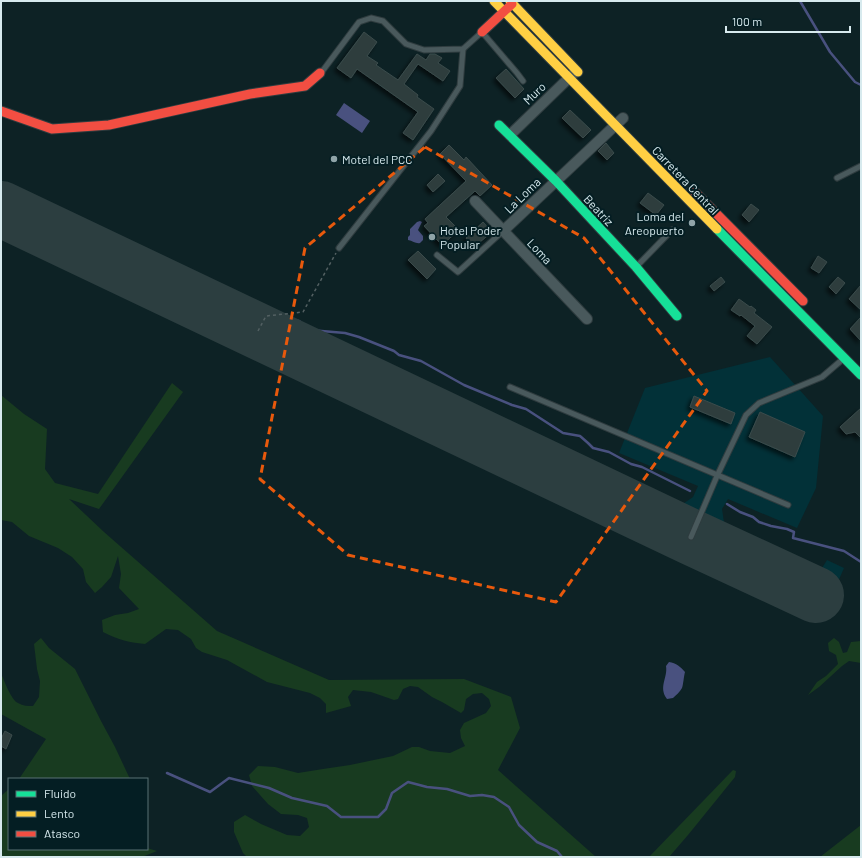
<svg xmlns="http://www.w3.org/2000/svg" width="862" height="858" viewBox="0 0 862 858" font-family="Barlow,sans-serif">
<style>
.built{fill:#023138}
.green{fill:#183b20}
.water{fill:#49517f}
.lines{fill:none;stroke-linecap:round;stroke-linejoin:round}
.stream{stroke:#49517f;stroke-width:2.5}
.runway{stroke:#2c3e40;stroke-width:56}
.building{fill:#2d3e3e;stroke:#3b4b4b;filter:url(#shadow)}
.lane-casing{stroke:#2f3c3f;stroke-width:7}
.street-casing{stroke:#2f3c3f;stroke-width:12}
.fast-casing{stroke:#2f3c3f;stroke-width:11}
.slow-casing{stroke:#2f3c3f;stroke-width:11}
.jam-casing{stroke:#2f3c3f;stroke-width:11}
.path{stroke:#536062;stroke-width:1.5;stroke-dasharray:3 3;stroke-linecap:butt}
.lane{stroke:#49595c;stroke-width:5}
.street{stroke:#49595c;stroke-width:10}
.fast{stroke:#16e098;stroke-width:9}
.slow{stroke:#ffcf43;stroke-width:9}
.jam{stroke:#f24e42;stroke-width:9}
.marked{fill:none;stroke:#e8590c;stroke-width:3;stroke-dasharray:8 5;stroke-linejoin:round}
.poi-dot{fill:#90a4a8;stroke:#041e23;stroke-width:1.5}
.labels{text-anchor:middle;dominant-baseline:central;stroke-width:4;stroke-linejoin:round;paint-order:stroke}
.street-label{font-size:12px;fill:#d7eaee;stroke:#041e23}
.poi-label{font-size:12px;fill:#d7eaee;stroke:#041e23;text-anchor:start}
</style>
<defs>
<filter id="shadow"><feDropShadow dx="-3" dy="3" stdDeviation="2" flood-color="#0009"/></filter>
</defs>
<rect width="100%" height="100%" fill="#0d2225"/>
<!-- built -->
<polygon class="built" points="1,191 677,508 693,497 698,486 619,453 645,388 770,357 823,416 816,488 797,528 728,499 722,509 725,529 817,576 827,560 844,568 824,614 802,604 803,600 1,228"/>
<!-- green -->
<g class="green">
<path d="M172,383l11,9 -84,117 -30,-10 35,33 113,99 112,49 135,-1 47,18 9,31 -22,42 98,87h-349l-4,-4 -9,-21v-10l11,-7 16,9 26,11 13,1 9,-9 -2,-9 -9,-3 -17,-1 -13,-10 -16,-18 -3,-11 9,-9 17,1 23,6 25,-4 27,-4 43,-9 19,-9h7l11,4 20,2 15,-7 -4,-8 -1,-8 4,-7 22,-10 5,-7 -2,-7 -7,-6 -9,1 -7,5 -2,11 -3,3 -19,-11 -10,-5 -14,-10 -8,-1 -7,3 -5,10 -4,1 -23,-8 -18,-2 -5,7 3,9 -25,7v-9l-6,-6 -10,-5 -43,-11 -40,-22 -25,-8 -6,-4 -5,-9 -13,-9 -12,-1 -21,15c-18,-2 -26,-4 -42,-12l-1,-12 13,-5 13,-2 11,-4 -20,-21 2,-14 -3,-18 -7,21 -9,10 -7,6 -9,-11 -3,-13 -11,-12 -14,-9 -29,-12 -17,-14 -11,-2v-125l23,19 23,15 -2,40 10,14 43,11z"/>
<path d="M41,638l8,10 26,21 26,52 14,26 15,32h-111l27,-40 -45,-25v-41c3,7 10,27 17,30 5,3 10,3 15,3l6,-9 1,-16 -3,-12 -3,-25z"/>
<polygon points="834,638 839,642 843,653 847,652 851,642 861,641 861,663 849,661 842,666 819,687 808,695 817,682 826,676 838,664 836,655 829,651 828,643"/>
<polygon points="733,770 736,771 735,777 688,835 669,857 649,857"/>
<polygon points="9,789 9,849 147,849 147,848 157,851 142,857 1,857 1,796"/>
<polygon points="861,825 861,857 820,857"/>
</g>
<!-- water -->
<g class="water">
<polygon points="344,103 370,121 362,133 336,115"/>
<path d="M420,221l2,1 -4,8 5,6v4l-3,3c-4,1 -7,-2 -12,-3v-3l2,-2v-6l7,-7z"/>
<path d="M669,662c7,1 12,5 16,10 -1,3 -2,14 -3,16 -2,4 -6,7 -9,10l-6,1c-9,-12 1,-21 -1,-33z"/>
</g>
<g class="lines">
<!-- stream -->
<g class="stream">
<polyline points="800,1 830,52 855,82 861,85"/>
<polyline points="283,319 299,321 310,330 345,333 359,337 394,351 399,355 421,361 464,385 512,405 526,409 563,433 580,436 588,443 593,448 609,452 631,464 642,467 690,491"/>
<polyline points="727,504 740,512 753,517 759,522 771,526 787,529 794,532 793,538 844,551 861,562"/>
<polyline points="167,773 210,792 229,778 269,788 292,798 327,806 341,817 378,817 386,809 392,793 408,782 427,787 447,789 470,796 482,795 494,797 509,807 519,825 537,842 557,851 562,857"/>
</g>
<!-- runway -->
<polyline class="runway" points="1,209 691,537 816,595"/>
</g>
<!-- building -->
<g class="building">
<polygon points="364,32 377,42 367,56 378,63 376,65 398,80 417,54 426,60 430,54 435,54 442,58 438,63 450,71 443,81 418,64 404,84 418,95 417,97 434,109 413,140 403,133 418,112 357,69 351,78 337,68"/>
<polygon points="506,69 524,89 515,98 496,78"/>
<polygon points="570,110 591,130 583,138 562,118"/>
<polygon points="606,143 614,153 607,160 598,151"/>
<polygon points="449,145 464,160 466,157 492,185 480,196 475,191 446,217 459,230 442,245 424,226 428,223 425,219 466,181 440,154"/>
<polygon points="438,174 445,181 433,192 427,185"/>
<polygon points="648,193 664,205 656,215 640,203"/>
<polygon points="751,204 759,210 749,222 742,215"/>
<polygon points="483,222 492,232 474,247 466,238"/>
<polygon points="418,251 436,269 427,279 408,260"/>
<polygon points="818,256 827,262 819,273 811,268"/>
<polygon points="721,277 725,282 714,291 710,286"/>
<polygon points="838,277 845,283 836,294 829,287"/>
<polygon points="861,285 861,310 849,299"/>
<polygon points="739,299 750,307 751,306 756,310 754,313 772,327 757,344 747,336 755,326 741,315 740,316 731,310"/>
<polygon points="861,317 861,341 850,329"/>
<polygon points="694,396 735,413 731,424 690,407"/>
<polygon points="861,408 861,438 855,432 846,434 840,427"/>
<polygon points="760,412 805,432 795,457 749,437"/>
<polygon points="5,731 12,735 6,749 1,746 1,739"/>
</g>
<g class="lines">
<!-- lane casing -->
<g class="lane-casing">
<g id="lane">
<polyline points="321,73 359,22 371,18 383,21 406,44 424,50 463,49 482,32 517,73 523,81"/>
<polyline points="837,178 861,166"/>
<polyline points="339,248 431,131 460,86 463,49"/>
<polyline points="437,255 458,272 503,231"/>
<polyline points="637,266 672,230"/>
<polyline points="510,387 788,505"/>
<polyline points="691,537 717,476 746,415 759,403 822,377 843,359"/>
</g>
</g>
<!-- street casing -->
<g class="street-casing">
<g id="street">
<polyline points="510,135 574,73"/>
<polyline points="475,201 587,319"/>
<polyline points="503,231 623,118"/>
</g>
</g>
<!-- fast casing -->
<g class="fast-casing">
<g id="fast">
<polyline points="499,125 556,181 636,267 677,316"/>
<polyline points="717,229 861,375"/>
</g>
</g>
<!-- slow casing -->
<g class="slow-casing">
<g id="slow">
<polyline points="494,1 717,229"/>
<polyline points="510,1 578,72"/>
</g>
</g>
<!-- jam casing -->
<g class="jam-casing">
<g id="jam">
<polyline points="482,32 512,4"/>
<polyline points="1,111 52,129 109,125 250,94 305,86 320,73"/>
<polyline points="692,189 803,301"/>
</g>
</g>
<!-- path -->
<polyline class="path" points="258,331 266,316 303,312 336,253"/>
<!-- lane -->
<use href="#lane" class="lane"/>
<!-- street -->
<use href="#street" class="street"/>
<!-- fast -->
<use href="#fast" class="fast"/>
<!-- slow -->
<use href="#slow" class="slow"/>
<!-- jam -->
<use href="#jam" class="jam"/>
</g>
<!-- marked area -->
<path class="marked" d="M425,147l159,91 123,153 -151,211 -208,-47 -88,-76 45,-231z"/>
<!-- markers -->
<g class="poi-dot">
<circle cx="334" cy="159" r="4"/>
<circle cx="692" cy="223" r="4"/>
<circle cx="432" cy="237" r="4"/>
</g>
<g class="labels">
<!-- street labels -->
<g class="street-label">
<text transform="translate(534 93) rotate(-44)">Muro</text>
<text transform="translate(686 180) rotate(46)">Carretera Central</text>
<text transform="translate(522 195) rotate(-44)">La Loma</text>
<text transform="translate(599 210) rotate(47)">Beatriz</text>
<text transform="translate(540 251) rotate(47)">Loma</text>
</g>
<!-- poi labels -->
<g class="poi-label">
<text x="342" y="159">Motel del PCC</text>
<text x="684" y="216" text-anchor="end">Loma del<tspan x="684" dy="14">Areopuerto</tspan></text>
<text x="440" y="230">Hotel Poder<tspan x="440" dy="14">Popular</tspan></text>
</g>
</g>
<!-- border -->
<rect width="862" height="858" fill="none" stroke="#d7eaee" stroke-width="4"/>
<!-- legend -->
<rect x="8" y="778" width="140" height="72" fill="#041e23" stroke="#587074"/>
<rect x="16" y="791" width="20" height="6" fill="#16e098" stroke="#587074"/>
<text x="44" y="798" font-size="12" fill="#d7eaee">Fluido</text>
<rect x="16" y="811" width="20" height="6" fill="#ffcf43" stroke="#587074"/>
<text x="44" y="818" font-size="12" fill="#d7eaee">Lento</text>
<rect x="16" y="831" width="20" height="6" fill="#f24e42" stroke="#587074"/>
<text x="44" y="838" font-size="12" fill="#d7eaee">Atasco</text>
<!-- scale -->
<path d="M726 26v6h124v-6" fill="none" stroke="#d7eaee" stroke-width="2"/>
<text x="732" y="26" font-size="12" fill="#d7eaee" stroke="#041e23" stroke-width="3" paint-order="stroke">100 m</text>
</svg>
